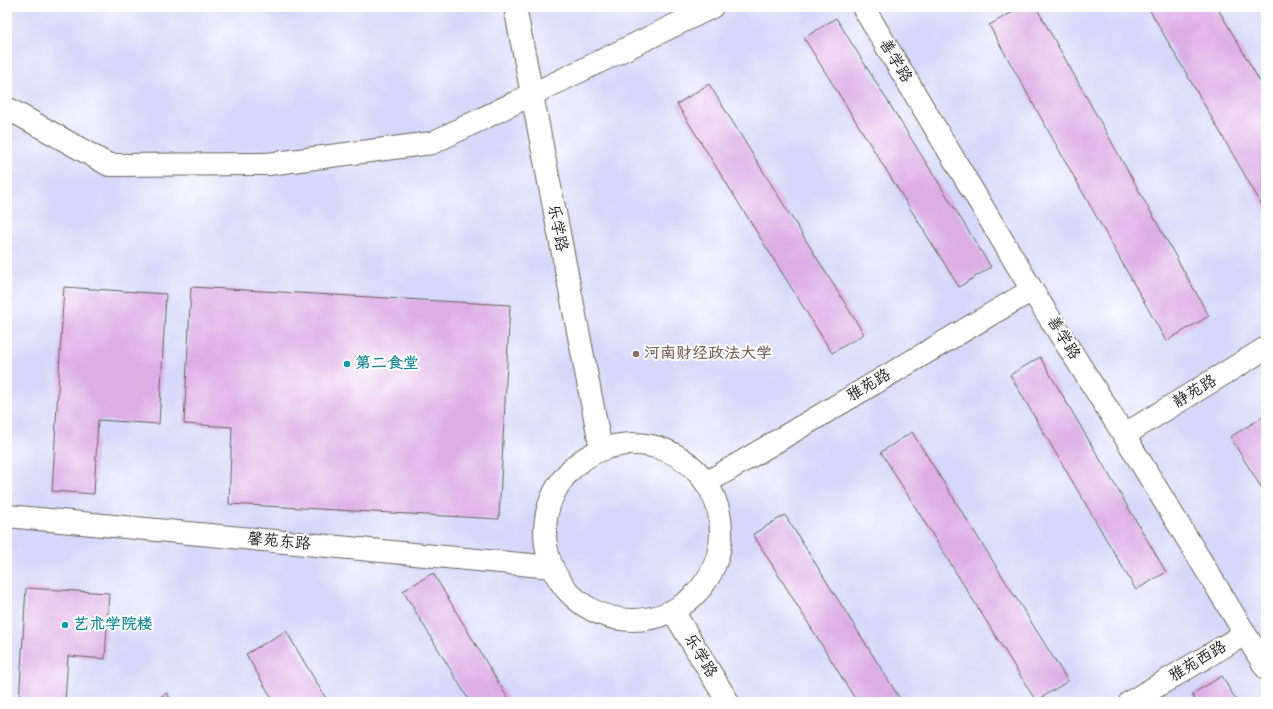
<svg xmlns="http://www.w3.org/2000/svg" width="1273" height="709" viewBox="0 0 1273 709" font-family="'Indie Flower','LXGW WenKai TC',sans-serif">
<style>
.built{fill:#d5d8f9}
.building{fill:#ddade6}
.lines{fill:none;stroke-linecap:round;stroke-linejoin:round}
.minor-casing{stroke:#656258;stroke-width:24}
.minor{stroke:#fff;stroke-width:22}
.education-dot{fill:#8d6e63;stroke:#fff;stroke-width:1.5}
.culture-dot{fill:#0f9aa8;stroke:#fff;stroke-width:1.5}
.labels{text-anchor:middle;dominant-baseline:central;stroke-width:4;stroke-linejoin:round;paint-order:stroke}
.street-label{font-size:16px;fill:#1c1c1c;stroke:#fff}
.education-label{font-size:16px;font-weight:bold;fill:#785e54;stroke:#fff;text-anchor:start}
.culture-label{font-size:16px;font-weight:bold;fill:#0d838f;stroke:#fff;text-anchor:start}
</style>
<rect width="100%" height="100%" fill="#fff"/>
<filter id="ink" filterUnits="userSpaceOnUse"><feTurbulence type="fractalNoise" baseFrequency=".025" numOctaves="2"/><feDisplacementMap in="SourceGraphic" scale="8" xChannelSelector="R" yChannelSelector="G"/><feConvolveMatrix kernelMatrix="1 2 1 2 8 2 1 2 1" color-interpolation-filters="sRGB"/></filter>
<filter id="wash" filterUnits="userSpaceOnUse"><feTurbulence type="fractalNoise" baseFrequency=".012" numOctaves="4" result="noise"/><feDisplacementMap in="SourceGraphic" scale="16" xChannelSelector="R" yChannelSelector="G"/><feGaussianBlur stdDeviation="0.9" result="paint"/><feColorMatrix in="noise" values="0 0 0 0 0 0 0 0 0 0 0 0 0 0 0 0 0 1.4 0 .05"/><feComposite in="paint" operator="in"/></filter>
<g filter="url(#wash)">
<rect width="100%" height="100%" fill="#ede5c7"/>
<!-- built -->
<rect class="built" x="7" y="7" width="1259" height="695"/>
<g id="blocks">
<!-- building -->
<g class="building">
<polygon points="1022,7 1036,7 1209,316 1166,341 989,25"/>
<polygon points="1148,7 1217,7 1266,92 1266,212"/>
<polygon points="836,18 991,267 959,287 804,38"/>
<polygon points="709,84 864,334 832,353 677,104"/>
<polygon points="64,287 166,294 159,424 98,420 94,494 52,491"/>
<polygon points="191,287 510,305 499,519 229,504 232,427 184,424"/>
<polygon points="1040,357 1166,572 1136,590 1010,375"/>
<polygon points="1266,415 1266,495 1230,437"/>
<polygon points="912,432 1068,681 1036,701 881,452"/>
<polygon points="785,515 902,702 857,702 753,534"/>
<polygon points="433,573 510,702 470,702 403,591"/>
<polygon points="26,588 109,593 105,659 68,656 65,702 19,702"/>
<polygon points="286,631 328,702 274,702 246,654"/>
<polygon points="1222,676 1237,702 1196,702 1192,694"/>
<polygon points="167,693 172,702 152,702"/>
</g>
</g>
</g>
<g filter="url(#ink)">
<use href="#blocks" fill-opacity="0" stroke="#656258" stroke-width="1"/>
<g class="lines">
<!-- minor casing -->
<g class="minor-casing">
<g id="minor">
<polyline points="515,7 601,449"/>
<polyline points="863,7 1032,290 1124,435 1266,668"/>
<polyline points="7,108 109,165 268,164 432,143 712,7"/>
<polyline points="1124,435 1266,348"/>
<circle cx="633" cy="532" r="88"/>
<polyline points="706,483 1032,290"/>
<polyline points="7,516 552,567"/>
<polyline points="673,611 728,702"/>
<polyline points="1130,702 1245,634"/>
</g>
</g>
<!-- minor -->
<use href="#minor" class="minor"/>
</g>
</g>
<!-- markers -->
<circle class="education-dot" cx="636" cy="354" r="4"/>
<g class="culture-dot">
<circle cx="347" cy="364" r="4"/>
<circle cx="65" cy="625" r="4"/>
</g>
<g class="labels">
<!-- street labels -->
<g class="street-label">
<text transform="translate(895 61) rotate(59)">善学路</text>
<text transform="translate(557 228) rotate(79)">乐学路</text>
<text transform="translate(1063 338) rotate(58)">善学路</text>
<text transform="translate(869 386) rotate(-31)">雅苑路</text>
<text transform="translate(1195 392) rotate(-31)">静苑路</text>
<text transform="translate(279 542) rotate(5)">馨苑东路</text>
<text transform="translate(700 656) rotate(59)">乐学路</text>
<text transform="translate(1198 662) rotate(-31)">雅苑西路</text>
</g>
<!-- education labels -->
<g class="education-label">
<text x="644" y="354">河南财经政法大学</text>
</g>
<!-- culture labels -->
<g class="culture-label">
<text x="355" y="364">第二食堂</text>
<text x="73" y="625">艺术学院楼</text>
</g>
</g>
<!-- margin -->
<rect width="1273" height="709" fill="none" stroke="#fff" stroke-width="24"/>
</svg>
